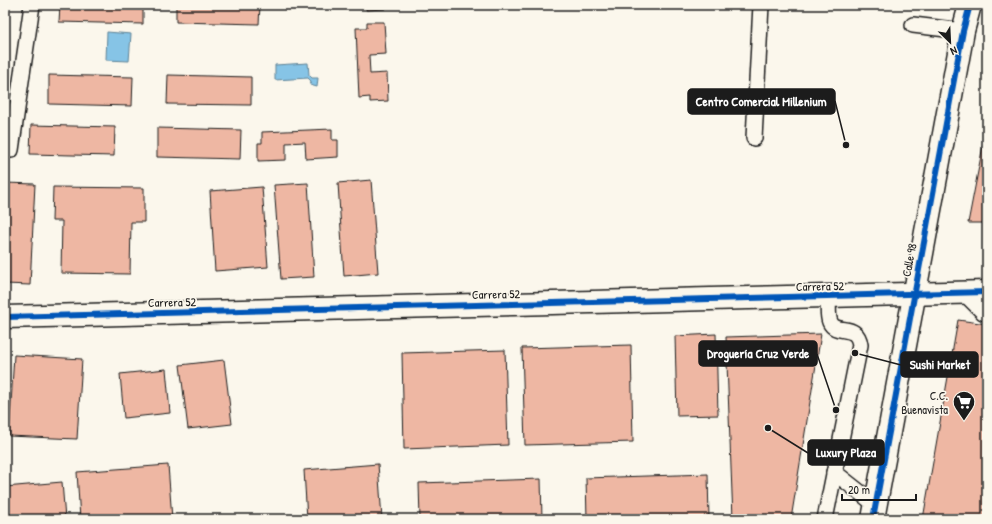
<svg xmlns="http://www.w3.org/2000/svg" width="992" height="524" viewBox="0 0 992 524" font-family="'Patrick Hand',sans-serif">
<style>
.water{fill:#86c4e6;stroke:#5c8195}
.building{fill:#eeb7a3;stroke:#1c1c1c}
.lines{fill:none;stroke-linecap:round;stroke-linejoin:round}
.service-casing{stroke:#1c1c1c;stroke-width:18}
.minor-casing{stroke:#1c1c1c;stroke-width:25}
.tertiary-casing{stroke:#1c1c1c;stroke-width:25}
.service{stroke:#fbf7ec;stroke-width:15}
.minor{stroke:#fbf7ec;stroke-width:22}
.tertiary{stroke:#fbf7ec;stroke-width:22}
.cycleway-casing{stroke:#fbf7ec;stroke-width:8}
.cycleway{stroke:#0057b8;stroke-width:6}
.labels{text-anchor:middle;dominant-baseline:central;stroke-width:3.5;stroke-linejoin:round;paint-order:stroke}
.street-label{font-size:12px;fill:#1c1c1c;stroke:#fbf7ec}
.poi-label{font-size:12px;fill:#1c1c1c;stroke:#fbf7ec;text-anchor:end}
.leader{fill:none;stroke:#1c1c1c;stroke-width:1.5}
.callout-dot{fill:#1c1c1c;stroke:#fbf7ec;stroke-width:1.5}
.callout{fill:#1c1c1c;stroke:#1c1c1c;stroke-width:1.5}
.callout-label{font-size:13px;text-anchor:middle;font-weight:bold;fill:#fff}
</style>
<rect width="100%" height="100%" fill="#fbf7ec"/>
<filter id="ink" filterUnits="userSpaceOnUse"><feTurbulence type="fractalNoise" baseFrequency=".025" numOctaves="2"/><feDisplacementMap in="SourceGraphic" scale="8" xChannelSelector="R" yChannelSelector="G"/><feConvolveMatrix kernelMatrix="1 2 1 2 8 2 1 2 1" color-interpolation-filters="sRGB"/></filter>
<g filter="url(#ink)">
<!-- water -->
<g class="water">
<polygon points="107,32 131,34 129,61 106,60"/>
<polygon points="308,63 309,75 312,78 318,78 317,87 310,85 311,81 308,78 275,80 275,65"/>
</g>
<!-- building -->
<g class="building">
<polygon points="60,5 143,5 143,24 59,22"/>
<polygon points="176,5 260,5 259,24 176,22"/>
<polygon points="367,5 385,5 385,9 366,10"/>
<polygon points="367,22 384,22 386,54 369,55 370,74 387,73 388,101 370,102 370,97 359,98 356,28 367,28"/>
<polygon points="49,75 133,77 132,106 49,104"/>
<polygon points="168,75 251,77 251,105 167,104"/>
<polygon points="31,125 115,127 114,156 30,154"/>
<polygon points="987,125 987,223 968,223"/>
<polygon points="157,128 241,130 240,159 157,157"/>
<polygon points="332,129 332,140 338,140 338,157 306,159 305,142 286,143 286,160 258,161 258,143 262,143 262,132"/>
<polygon points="371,180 378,273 344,276 338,183"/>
<polygon points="5,183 35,184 30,285 5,284"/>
<polygon points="308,183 314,277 281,279 274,185"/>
<polygon points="53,187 144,188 144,222 131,222 130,274 61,273 62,221 52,221"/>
<polygon points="262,187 268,267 215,271 210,191"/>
<polygon points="958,320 987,324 987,519 923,519"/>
<polygon points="716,334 718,415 677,416 675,336"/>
<polygon points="821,334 791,519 733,519 726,337"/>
<polygon points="631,345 633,442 525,445 522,348"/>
<polygon points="505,350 508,445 404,449 402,353"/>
<polygon points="14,355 82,359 77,439 9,436"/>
<polygon points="224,360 232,424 188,429 180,365"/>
<polygon points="166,369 170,413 124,418 120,374"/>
<polygon points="378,464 382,519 307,519 304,470"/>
<polygon points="168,465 172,519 80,519 77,472"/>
<polygon points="708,474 709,519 587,519 586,478"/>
<polygon points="541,479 542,519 420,519 419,483"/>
<polygon points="62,482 65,519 5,519 5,487"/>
</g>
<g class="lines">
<!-- service casing -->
<g class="service-casing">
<g id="service">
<polyline points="913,25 963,31"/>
<polyline points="754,138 761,5"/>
<polyline points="11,150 32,5"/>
<polyline points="964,293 983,312 987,314"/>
<polyline points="834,472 876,505"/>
<path d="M825,519l35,-174c-3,-23 -24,-9 -30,-23 -3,-7 -1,-17 -2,-25"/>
</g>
</g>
<!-- minor casing -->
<g class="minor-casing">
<polyline id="minor" points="5,317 987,292"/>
</g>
<!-- tertiary casing -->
<g class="tertiary-casing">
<polyline id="tertiary" points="873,519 963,31 970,5"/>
</g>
<!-- service -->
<use href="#service" class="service"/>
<!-- minor -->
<use href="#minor" class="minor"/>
<!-- tertiary -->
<use href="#tertiary" class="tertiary"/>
<!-- cycleway casing -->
<g class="cycleway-casing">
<g id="cycleway">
<polyline points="5,317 987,292"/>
<polyline points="873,519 963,31 970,5"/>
</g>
</g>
<!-- cycleway -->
<use href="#cycleway" class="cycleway"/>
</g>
</g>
<!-- icons -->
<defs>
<g id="supermarket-pin" transform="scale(1.15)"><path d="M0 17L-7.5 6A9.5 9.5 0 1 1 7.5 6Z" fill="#1c1c1c" stroke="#fbf7ec"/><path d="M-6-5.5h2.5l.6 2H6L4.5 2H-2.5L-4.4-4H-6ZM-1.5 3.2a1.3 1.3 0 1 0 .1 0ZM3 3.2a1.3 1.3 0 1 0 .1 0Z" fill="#fff"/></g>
</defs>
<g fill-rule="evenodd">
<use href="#supermarket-pin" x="964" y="402"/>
</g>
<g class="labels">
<!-- street labels -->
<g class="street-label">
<text transform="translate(909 260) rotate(-79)">Calle 98</text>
<text transform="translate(820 286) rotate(-1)">Carrera 52</text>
<text transform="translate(496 294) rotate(-1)">Carrera 52</text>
<text transform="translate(172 302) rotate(-1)">Carrera 52</text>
</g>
<!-- poi labels -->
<g class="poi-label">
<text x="948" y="395">C.C.<tspan x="948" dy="14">Buenavista</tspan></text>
</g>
</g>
<!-- callouts -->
<path class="leader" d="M846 145L835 101M836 410L817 354M855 353L901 365M768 428L808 453"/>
<g class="callout-dot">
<circle cx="846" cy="145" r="4"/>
<circle cx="836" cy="410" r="4"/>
<circle cx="855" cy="353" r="4"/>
<circle cx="768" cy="428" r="4"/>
</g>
<g class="callout">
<rect x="688" y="89" width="147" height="25" rx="4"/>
<rect x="699" y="341" width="118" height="25" rx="4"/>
<rect x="901" y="352" width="77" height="25" rx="4"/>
<rect x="808" y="440" width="76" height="25" rx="4"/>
</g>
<g class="callout-label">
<text x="761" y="106">Centro Comercial Millenium</text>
<text x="758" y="358">Droguería Cruz Verde</text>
<text x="940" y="369">Sushi Market</text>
<text x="846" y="457">Luxury Plaza</text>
</g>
<!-- margin -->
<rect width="992" height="524" fill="none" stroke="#fbf7ec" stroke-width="20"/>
<rect x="10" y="10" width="972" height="504" fill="none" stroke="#1c1c1c" stroke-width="1.5" filter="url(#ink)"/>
<!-- north arrow -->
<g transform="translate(950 42) rotate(156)" stroke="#fbf7ec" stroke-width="3" paint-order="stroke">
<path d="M0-3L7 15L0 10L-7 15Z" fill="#1c1c1c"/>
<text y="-6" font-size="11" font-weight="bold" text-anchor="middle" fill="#1c1c1c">N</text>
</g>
<!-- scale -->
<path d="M842 494v6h74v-6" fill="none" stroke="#1c1c1c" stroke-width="2"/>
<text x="848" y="494" font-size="12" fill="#1c1c1c" stroke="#fbf7ec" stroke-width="3" paint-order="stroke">20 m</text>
</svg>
